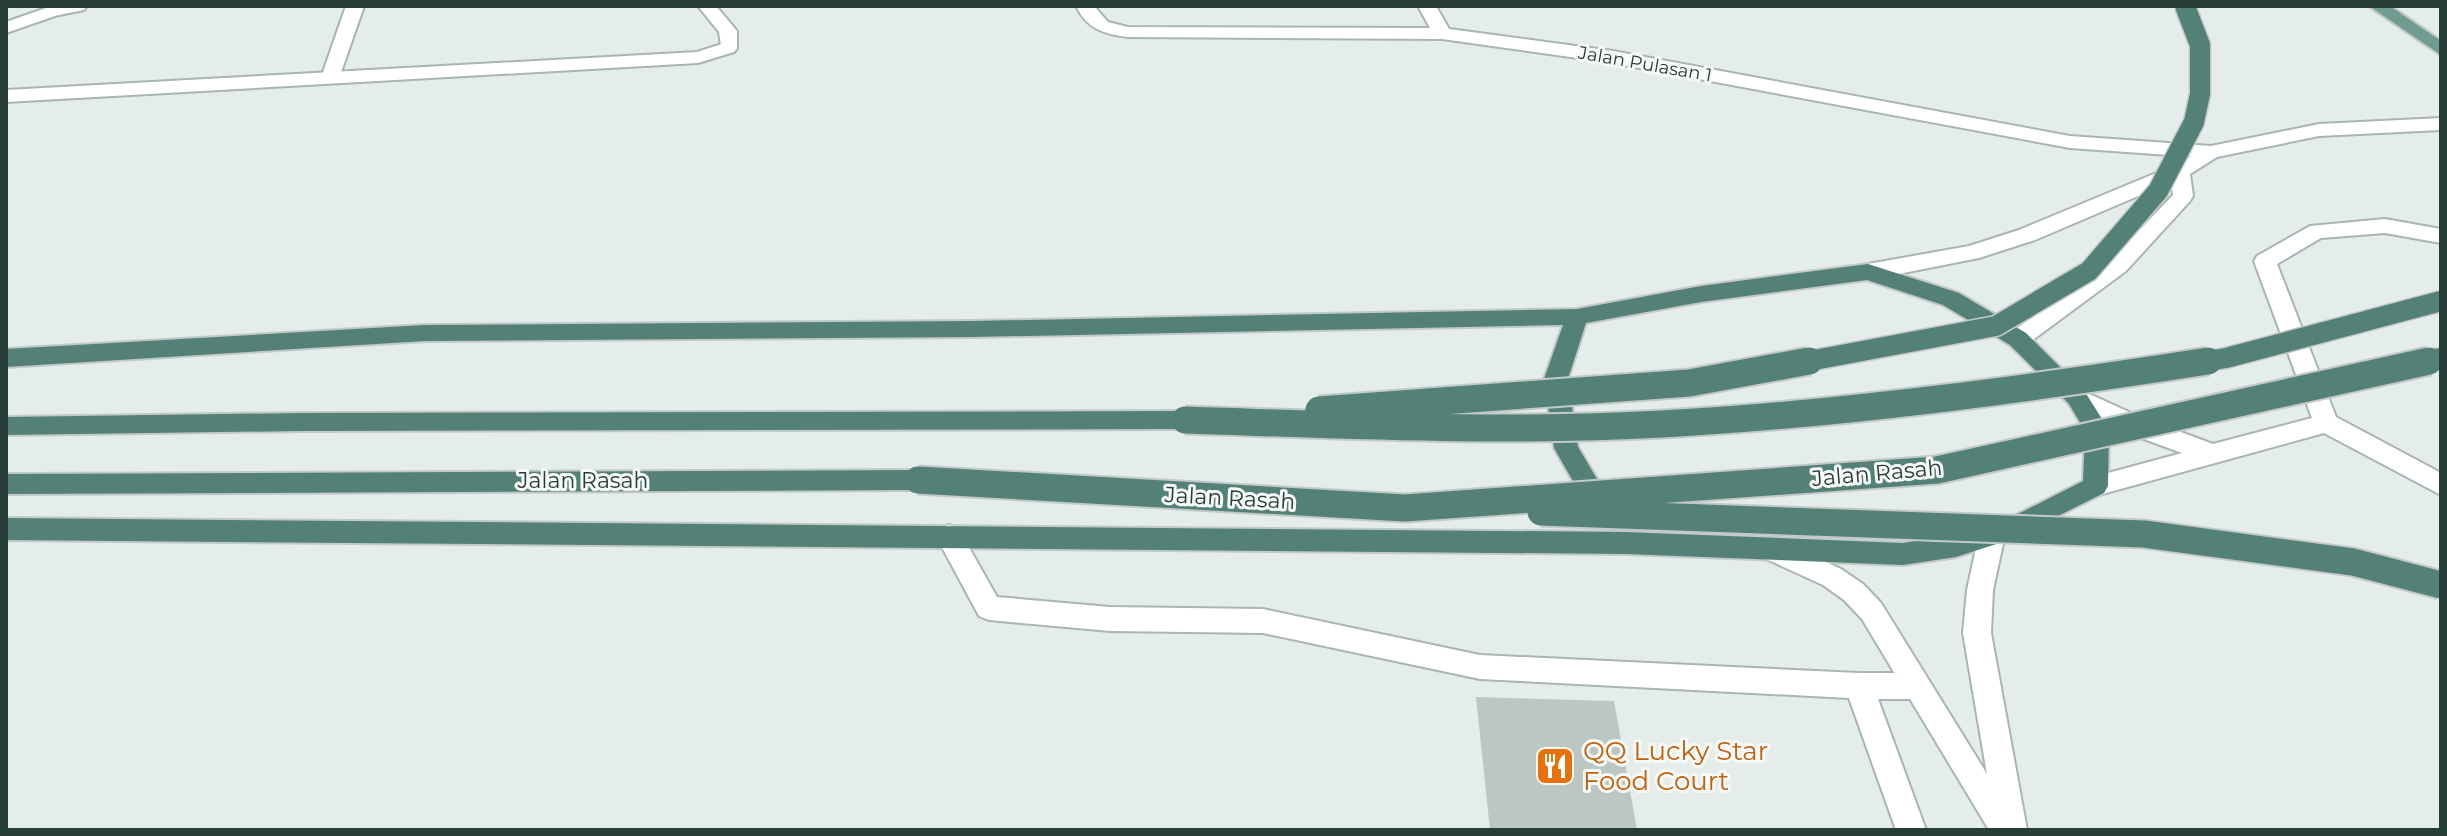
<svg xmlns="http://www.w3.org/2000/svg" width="2447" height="836" viewBox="0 0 2447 836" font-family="Montserrat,sans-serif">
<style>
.building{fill:#bbc7c3}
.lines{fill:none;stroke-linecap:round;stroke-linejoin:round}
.service-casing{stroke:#a8b5b1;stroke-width:4}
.minor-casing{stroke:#a8b5b1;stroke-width:4}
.tertiary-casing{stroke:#a8b5b1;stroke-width:4}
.primary-casing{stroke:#c3c9c7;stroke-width:4}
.trunk-casing{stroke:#c3c9c7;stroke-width:4}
.service{fill:#fff;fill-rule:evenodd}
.minor{fill:#fff;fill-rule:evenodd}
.tertiary{fill:#fff;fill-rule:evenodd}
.primary{fill:#709d92;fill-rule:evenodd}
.trunk{fill:#538178;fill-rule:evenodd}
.trunk-bridge-far1-casing{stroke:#c3c9c7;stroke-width:23;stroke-linecap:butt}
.trunk-bridge-casing{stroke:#c3c9c7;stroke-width:31;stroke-linecap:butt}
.trunk-bridge-far1{stroke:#538178;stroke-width:20}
.trunk-bridge{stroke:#538178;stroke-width:27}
.labels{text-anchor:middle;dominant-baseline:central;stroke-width:6;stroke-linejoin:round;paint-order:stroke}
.far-street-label{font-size:18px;fill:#273d37;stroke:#f6f9f8}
.street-label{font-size:22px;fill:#273d37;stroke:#f6f9f8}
.near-food-label{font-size:26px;fill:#c56008;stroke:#f6f9f8;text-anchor:start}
</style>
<rect width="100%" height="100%" fill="#e5edea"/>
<!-- building -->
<polygon class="building" points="1476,697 1614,701 1637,830 1490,830"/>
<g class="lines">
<!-- service casing -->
<g class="service-casing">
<g id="service">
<polygon points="49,7 58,12 55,16 6,33 6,22"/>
<polygon points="728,42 737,48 734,52 698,63 6,102 6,90 697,52"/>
<polygon points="949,525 958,528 997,597 1110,607 1263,609 1480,655 1859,673 1916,673 1926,677 1930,686 1926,695 1916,699 1878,699 1926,830 1896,830 1849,698 1480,679 1263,633 1110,631 989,620 979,616 936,536 940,528"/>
</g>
</g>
<!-- minor casing -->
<g class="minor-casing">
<g id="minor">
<polygon points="87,6 84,10 49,17 40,12 52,6"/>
<polygon points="346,6 364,6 339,78 337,82 323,82 321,78"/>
<polygon points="698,6 716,6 737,31 737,48 734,52 722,52 719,32"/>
<path d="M1076,6h18l14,16 20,5 302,1 -12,-22h18l13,23 164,22 457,85 141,10 10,6 -10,6 -141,-10 -457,-85 -171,-24 -314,-2c-24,-3 -41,-8 -52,-31z"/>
<polygon points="2385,219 2441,229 2441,243 2385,233 2321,238 2277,264 2336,417 2441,473 2441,495 2324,433 2095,496 2086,493 2082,486 2086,479 2182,453 2122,431 2069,404 2065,398 2069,392 2077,389 2085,392 2140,417 2213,444 2312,418 2254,261 2257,256 2310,226"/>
</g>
</g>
<!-- tertiary casing -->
<g class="tertiary-casing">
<g id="tertiary">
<polygon points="2441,118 2441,130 2319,136 2217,157 2190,174 2193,196 2190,201 2126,271 2026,345 2018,347 2010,345 2007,339 2010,333 2110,261 2173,195 2171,182 2035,240 1979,258 1868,280 1860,277 1857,272 1860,267 1868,264 1969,246 2019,230 2173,166 2211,146 2319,124"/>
<polygon points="1991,528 2000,531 2004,539 1993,590 1991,633 2027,830 1989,830 1862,619 1844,600 1823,585 1764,558 1760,550 1764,542 1773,539 1782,542 1841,569 1863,584 1881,603 1987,774 1963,633 1967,590 1978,539 1982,531"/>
</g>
</g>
<!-- primary casing -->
<g class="primary-casing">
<polygon id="primary" points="2369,6 2390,6 2441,41 2441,55"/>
</g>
<!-- trunk casing -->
<g class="trunk-casing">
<g id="trunk">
<polygon points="1868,264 1959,293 2026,333 2085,392 2109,430 2108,486 2104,493 2012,539 1956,557 1903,565 1626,554 6,540 6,518 1626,532 1903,543 1980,530 2016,515 2083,481 2085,431 2069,404 2010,345 1943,305 1867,280 1701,302 1586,323 1568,379 1578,447 1615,509 1611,516 1602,519 1593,516 1554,448 1544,379 1563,325 973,337 425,341 6,367 6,349 425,325 973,321 1577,309 1701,286"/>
<polygon points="1185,411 1193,413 1197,420 1193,427 1185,429 301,431 6,435 6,417 301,413"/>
<polygon points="918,470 927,473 930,480 927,487 918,490 6,494 6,474"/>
</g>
</g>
<!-- service -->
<use href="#service" class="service"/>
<!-- minor -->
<use href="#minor" class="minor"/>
<!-- tertiary -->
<use href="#tertiary" class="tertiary"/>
<!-- primary -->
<use href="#primary" class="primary"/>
<!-- trunk -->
<use href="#trunk" class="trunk"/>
<!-- trunk-bridge-far1 casing -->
<g class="trunk-bridge-far1-casing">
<g id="trunk-bridge-far1">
<polyline points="1798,363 1996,326 2089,271 2158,191 2194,122 2200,94 2200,45 2185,6"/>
<polyline points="2196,363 2226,358 2441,301"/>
<polyline points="2420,363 2441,358"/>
</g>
</g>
<!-- trunk-bridge casing -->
<g class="trunk-bridge-casing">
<g id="trunk-bridge">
<polyline points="1319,410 1689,383 1809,361"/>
<path d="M1185,420c159,5 318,13 477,4 183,-10 365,-35 546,-63"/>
<polyline points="918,480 1405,508 1937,470 2429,361"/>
<polyline points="1541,512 2144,534 2353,562 2441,585"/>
</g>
</g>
<!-- trunk-bridge-far1 -->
<use href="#trunk-bridge-far1" class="trunk-bridge-far1"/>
<!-- trunk-bridge -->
<use href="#trunk-bridge" class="trunk-bridge"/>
</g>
<!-- icons -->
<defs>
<g id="restaurant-square" transform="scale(2)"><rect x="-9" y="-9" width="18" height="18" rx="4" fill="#e8710a" stroke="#f6f9f8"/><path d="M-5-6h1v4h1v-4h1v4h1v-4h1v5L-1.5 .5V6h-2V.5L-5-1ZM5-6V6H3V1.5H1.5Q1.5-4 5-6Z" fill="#fff"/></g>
</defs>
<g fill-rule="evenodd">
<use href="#restaurant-square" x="1555" y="766"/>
</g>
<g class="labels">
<!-- far-street labels -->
<g class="far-street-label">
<text transform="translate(1645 64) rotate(10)">Jalan Pulasan 1</text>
</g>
<!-- street labels -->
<g class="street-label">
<text transform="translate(1877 473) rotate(-5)">Jalan Rasah</text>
<text x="583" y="480">Jalan Rasah</text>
<text transform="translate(1230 498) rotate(3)">Jalan Rasah</text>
</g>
<!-- near-food labels -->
<g class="near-food-label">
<text x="1583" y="751">QQ Lucky Star<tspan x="1583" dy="30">Food Court</tspan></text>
</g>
</g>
<!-- border -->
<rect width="2447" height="836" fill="none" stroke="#273d37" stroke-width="16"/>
</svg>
